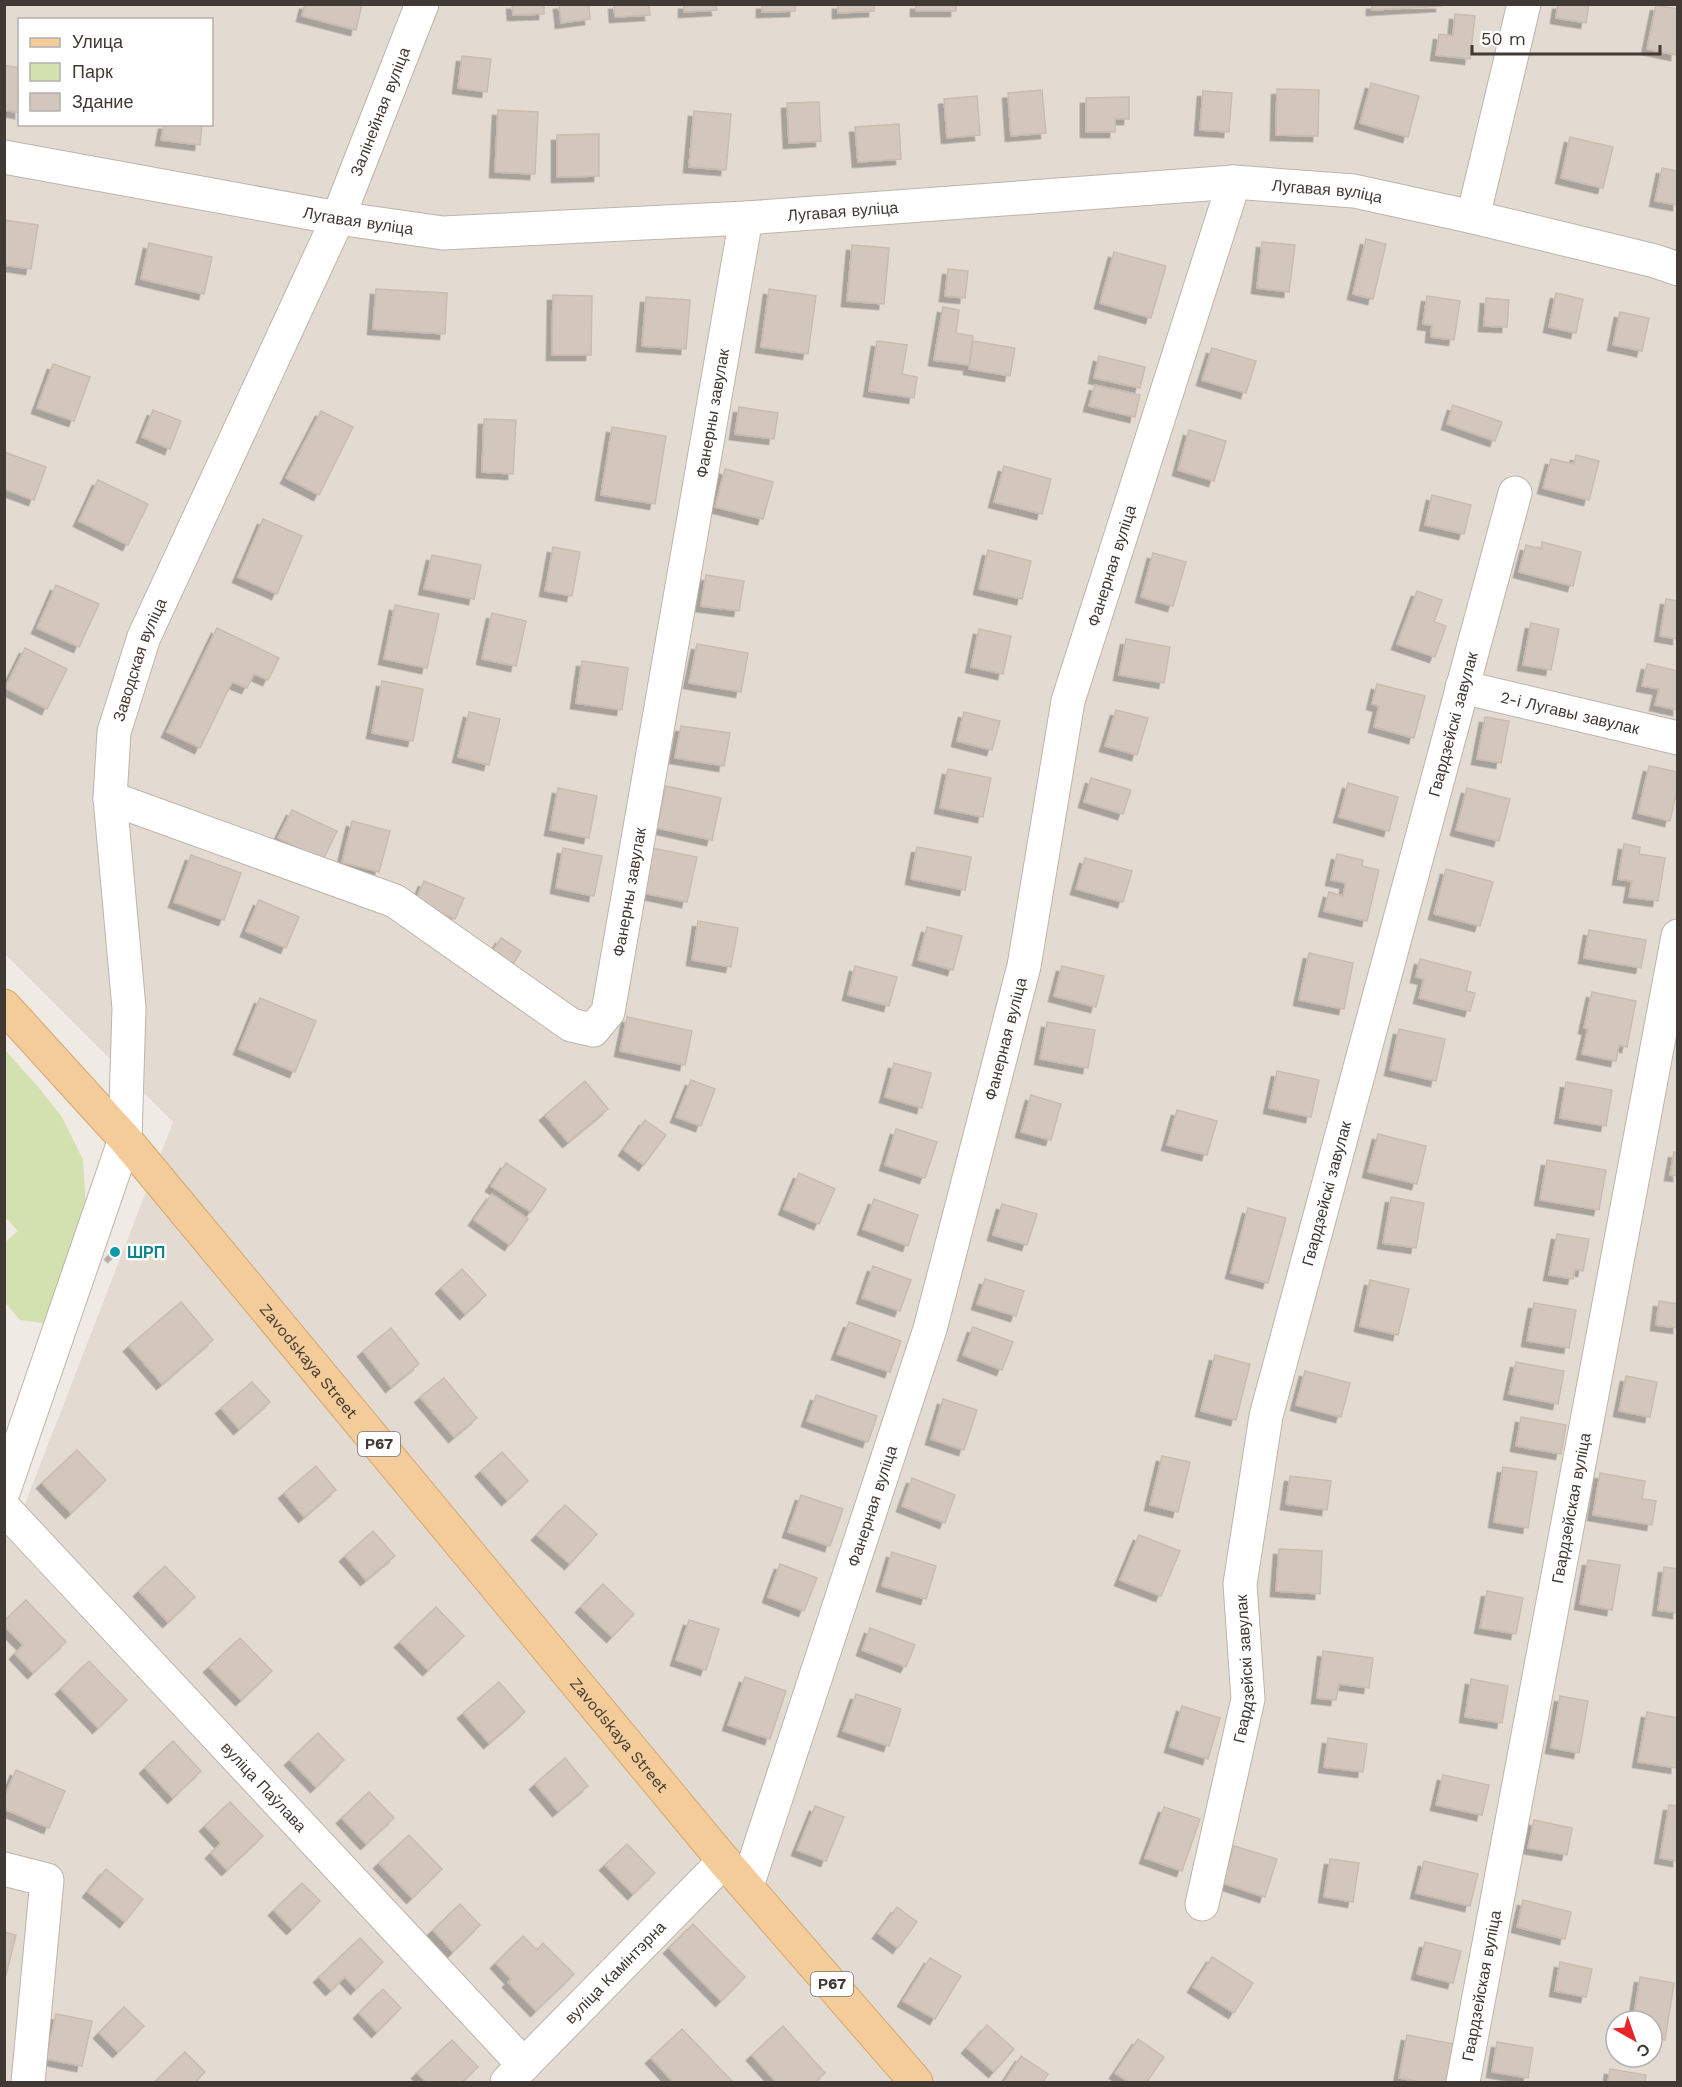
<svg xmlns="http://www.w3.org/2000/svg" width="1682" height="2087" viewBox="0 0 1682 2087" font-family="'Work Sans',sans-serif">
<style>
.residential{fill:#e3dbd2;fill-rule:evenodd}
.green{fill:#d3e1b0}
.building{fill:#d3c7bd;stroke:#cabbae;stroke-width:1.5;filter:url(#shadow)}
.lines{fill:none;stroke-linecap:round;stroke-linejoin:round}
.minor-casing{stroke:#bdb4aa;stroke-width:35}
.major-casing{stroke:#d7a66b;stroke-width:35}
.minor{stroke:#fff;stroke-width:33}
.major{stroke:#f4cc99;stroke-width:33}
.culture-dot{fill:#0f9aa8;stroke:#fff;stroke-width:2}
.labels{text-anchor:middle;dominant-baseline:central;stroke-width:4.5;stroke-linejoin:round;paint-order:stroke}
.shield{fill:#fff;stroke:#7a7571;stroke-width:1.5}
.shield-label{font-size:15px;font-weight:bold;fill:#413a34}
.street-label{font-size:16px;fill:#413a34;stroke:#fff}
.culture-label{font-size:16px;font-weight:bold;fill:#0d838f;stroke:#fff;text-anchor:start}
</style>
<defs>
<filter id="shadow"><feDropShadow dx="-5.5" dy="5.5" stdDeviation="0" flood-color="#0004"/></filter>
</defs>
<rect width="100%" height="100%" fill="#f0eae4"/>
<!-- residential -->
<path class="residential" d="M5,5h1672v2077h-1672l-1,-554 9,7 160,-413 -168,-168zM20,20h192v104h-192zM1616,2021h36v36h-36z"/>
<!-- green -->
<polygon class="green" points="5,1050 39,1088 62,1117 83,1160 86,1207 73,1260 43,1323 20,1320 5,1302 4,1243 18,1231 5,1217"/>
<!-- building -->
<g class="building">
<polygon points="305,4 362,4 356,30 302,16"/>
<polygon points="512,4 544,4 544,14 513,15"/>
<polygon points="559,4 589,4 590,19 561,23"/>
<polygon points="614,4 649,4 650,15 615,17"/>
<polygon points="684,4 716,4 717,10 684,12"/>
<polygon points="762,4 795,4 795,11 762,12"/>
<polygon points="838,4 874,4 874,11 838,13"/>
<rect x="916" y="4" width="40" height="7"/>
<polygon points="1372,4 1441,4 1441,6 1372,10"/>
<polygon points="1558,4 1589,4 1586,23 1556,18"/>
<polygon points="1656,5 1678,9 1676,55 1647,49"/>
<polygon points="1455,14 1475,16 1470,59 1436,55 1439,34 1453,36"/>
<polygon points="462,56 491,59 487,92 458,88"/>
<polygon points="4,65 20,68 20,113 4,110"/>
<polygon points="1371,83 1419,96 1408,137 1360,123"/>
<polygon points="1277,89 1319,90 1318,136 1276,135"/>
<polygon points="1042,90 1046,133 1011,136 1008,93"/>
<polygon points="1203,91 1232,93 1229,132 1200,130"/>
<polygon points="977,96 980,135 947,138 944,99"/>
<polygon points="1129,97 1129,119 1115,119 1115,132 1086,132 1086,98"/>
<polygon points="819,102 821,141 789,143 787,103"/>
<polygon points="498,110 538,112 535,174 495,172"/>
<polygon points="694,111 731,114 726,170 689,167"/>
<polygon points="164,124 202,124 200,145 161,140"/>
<polygon points="899,124 901,159 858,162 855,127"/>
<polygon points="599,134 599,176 557,177 557,135"/>
<polygon points="1570,137 1613,147 1603,188 1561,178"/>
<polygon points="1662,168 1678,171 1678,205 1655,201"/>
<polygon points="4,220 38,225 31,269 4,265"/>
<polygon points="1366,239 1386,244 1373,299 1353,294"/>
<polygon points="1262,242 1295,245 1289,292 1257,288"/>
<polygon points="149,243 212,257 204,294 141,279"/>
<polygon points="852,245 889,248 884,304 847,301"/>
<polygon points="1114,252 1166,266 1151,318 1100,303"/>
<polygon points="948,269 968,271 965,298 945,296"/>
<polygon points="376,289 447,293 445,334 373,329"/>
<polygon points="769,289 816,296 808,354 761,347"/>
<polygon points="1556,293 1583,299 1576,333 1549,327"/>
<polygon points="553,295 592,296 591,355 552,355"/>
<polygon points="1427,296 1460,301 1454,340 1431,337 1432,325 1423,324"/>
<polygon points="646,297 690,300 686,349 642,346"/>
<polygon points="1486,298 1509,300 1507,327 1484,326"/>
<polygon points="943,307 959,310 956,333 973,336 969,365 934,360"/>
<polygon points="1620,312 1649,318 1642,351 1613,345"/>
<polygon points="877,341 907,345 902,374 917,377 914,398 869,391"/>
<polygon points="973,341 1015,348 1010,376 969,369"/>
<polygon points="1212,348 1256,361 1246,393 1202,380"/>
<polygon points="1099,356 1145,367 1140,388 1094,378"/>
<polygon points="53,364 90,377 74,421 37,408"/>
<polygon points="1095,385 1140,395 1135,417 1089,406"/>
<polygon points="1453,405 1502,422 1495,441 1447,424"/>
<polygon points="739,407 778,413 774,439 735,434"/>
<polygon points="153,410 181,421 170,449 142,437"/>
<polygon points="321,411 353,427 319,495 286,478"/>
<polygon points="484,419 516,420 513,474 482,472"/>
<polygon points="612,427 666,436 655,504 601,495"/>
<polygon points="1189,430 1226,441 1214,481 1178,470"/>
<polygon points="4,452 46,467 34,500 4,489"/>
<polygon points="1576,455 1599,461 1589,500 1543,488 1551,459 1574,464"/>
<polygon points="1004,466 1051,479 1042,514 994,502"/>
<polygon points="725,469 773,482 763,519 715,507"/>
<polygon points="98,480 148,504 128,545 79,521"/>
<polygon points="1432,495 1471,505 1464,534 1425,525"/>
<polygon points="263,519 302,536 277,594 238,577"/>
<polygon points="1542,542 1581,552 1573,586 1519,572 1526,545 1541,549"/>
<polygon points="553,547 580,552 572,596 545,591"/>
<polygon points="988,550 1031,561 1022,599 979,589"/>
<polygon points="1153,553 1186,562 1173,606 1141,597"/>
<polygon points="432,555 481,565 474,599 424,589"/>
<polygon points="706,575 744,581 739,611 701,606"/>
<polygon points="56,585 99,604 79,647 37,628"/>
<polygon points="1417,591 1442,600 1434,622 1446,626 1435,657 1397,644"/>
<polygon points="1666,599 1678,601 1678,639 1660,636"/>
<polygon points="395,605 439,614 427,668 384,659"/>
<polygon points="492,613 526,621 516,666 482,659"/>
<polygon points="1531,623 1559,629 1551,670 1523,665"/>
<polygon points="217,628 279,658 268,680 254,674 247,688 232,682 200,748 167,732"/>
<polygon points="979,629 1011,636 1003,674 971,667"/>
<polygon points="1126,639 1170,647 1164,683 1119,675"/>
<polygon points="697,644 748,653 741,692 689,683"/>
<polygon points="25,648 67,669 47,709 5,688"/>
<polygon points="582,661 628,668 622,710 576,703"/>
<polygon points="1647,664 1678,671 1678,710 1655,705 1659,689 1642,686"/>
<polygon points="382,681 423,689 413,741 372,733"/>
<polygon points="1377,684 1425,696 1414,738 1374,727 1379,706 1372,704"/>
<polygon points="1116,710 1148,718 1137,755 1105,746"/>
<polygon points="469,712 500,719 489,765 458,757"/>
<polygon points="964,712 1000,721 992,750 957,741"/>
<polygon points="1485,717 1509,721 1501,763 1477,759"/>
<polygon points="681,726 730,733 724,766 675,758"/>
<polygon points="1649,766 1678,772 1678,786 1670,821 1638,813"/>
<polygon points="948,769 991,778 983,817 940,808"/>
<polygon points="1091,778 1131,790 1123,814 1084,802"/>
<polygon points="1348,783 1398,797 1389,831 1339,817"/>
<polygon points="666,786 721,798 712,840 657,828"/>
<polygon points="558,788 597,796 589,838 550,830"/>
<polygon points="1467,788 1510,799 1499,841 1456,830"/>
<polygon points="292,810 337,831 323,860 278,838"/>
<polygon points="352,821 390,831 379,872 342,862"/>
<polygon points="1624,844 1640,847 1639,854 1665,858 1658,901 1629,897 1632,881 1618,879"/>
<polygon points="917,847 971,857 965,890 911,879"/>
<polygon points="563,848 602,856 594,896 556,888"/>
<polygon points="652,848 697,857 687,902 643,893"/>
<polygon points="1337,854 1363,860 1362,866 1379,870 1367,921 1324,911 1329,892 1343,896 1346,883 1331,880"/>
<polygon points="191,855 241,873 224,920 174,902"/>
<polygon points="1085,858 1132,871 1123,902 1076,889"/>
<polygon points="1446,869 1493,882 1480,926 1434,914"/>
<polygon points="424,881 464,898 455,919 415,902"/>
<polygon points="259,900 299,917 286,948 246,931"/>
<polygon points="698,921 738,928 731,967 692,960"/>
<polygon points="927,927 962,936 953,970 918,960"/>
<polygon points="1589,930 1646,940 1641,968 1584,958"/>
<polygon points="501,938 521,951 511,968 490,956"/>
<polygon points="1309,953 1353,963 1344,1009 1299,1000"/>
<polygon points="1420,959 1471,972 1466,991 1475,993 1470,1011 1419,998 1424,979 1416,977"/>
<polygon points="855,966 897,977 889,1006 848,995"/>
<polygon points="1062,966 1104,976 1096,1007 1054,996"/>
<polygon points="1592,992 1636,1001 1627,1047 1619,1045 1616,1061 1582,1054 1588,1029 1584,1028"/>
<polygon points="260,998 316,1021 295,1072 239,1049"/>
<polygon points="627,1017 692,1031 685,1065 620,1051"/>
<polygon points="1047,1022 1095,1030 1088,1068 1040,1059"/>
<polygon points="1399,1029 1445,1039 1436,1081 1390,1070"/>
<polygon points="894,1063 931,1073 922,1108 885,1097"/>
<polygon points="1277,1071 1319,1080 1311,1117 1269,1108"/>
<polygon points="691,1080 715,1089 701,1126 676,1117"/>
<polygon points="585,1081 608,1109 568,1142 545,1115"/>
<polygon points="1566,1082 1612,1090 1606,1126 1560,1118"/>
<polygon points="1031,1095 1061,1104 1051,1140 1021,1132"/>
<polygon points="1177,1110 1217,1121 1207,1155 1167,1145"/>
<polygon points="645,1120 666,1135 644,1165 624,1150"/>
<polygon points="896,1129 937,1142 925,1178 885,1165"/>
<polygon points="1378,1134 1426,1146 1417,1184 1368,1172"/>
<polygon points="1674,1152 1678,1153 1678,1176 1670,1175"/>
<polygon points="1547,1160 1606,1170 1599,1210 1540,1200"/>
<polygon points="506,1163 546,1189 531,1212 491,1186"/>
<polygon points="799,1173 835,1189 819,1224 784,1209"/>
<polygon points="492,1194 528,1219 510,1245 474,1220"/>
<polygon points="1391,1197 1424,1203 1416,1248 1383,1243"/>
<polygon points="874,1199 918,1215 908,1246 863,1229"/>
<polygon points="1002,1204 1037,1214 1027,1245 993,1235"/>
<polygon points="1248,1208 1286,1218 1268,1283 1231,1273"/>
<polygon points="1557,1234 1589,1239 1583,1271 1575,1269 1573,1279 1549,1275"/>
<polygon points="117,1247 120,1251 113,1257 110,1254"/>
<polygon points="873,1266 911,1280 900,1311 862,1298"/>
<polygon points="462,1269 486,1295 465,1314 441,1288"/>
<polygon points="985,1279 1024,1291 1016,1316 977,1304"/>
<polygon points="1370,1280 1409,1289 1398,1335 1360,1326"/>
<polygon points="1659,1301 1678,1304 1678,1328 1656,1325"/>
<polygon points="181,1302 213,1340 162,1384 129,1346"/>
<polygon points="1534,1303 1576,1310 1569,1348 1527,1341"/>
<polygon points="849,1322 901,1341 890,1372 837,1354"/>
<polygon points="973,1327 1013,1342 1002,1370 963,1355"/>
<polygon points="391,1328 419,1364 391,1387 363,1351"/>
<polygon points="1215,1355 1250,1364 1236,1420 1201,1411"/>
<polygon points="1516,1362 1564,1371 1558,1404 1509,1394"/>
<polygon points="1305,1371 1350,1383 1341,1417 1296,1405"/>
<polygon points="1626,1376 1657,1382 1650,1417 1619,1411"/>
<polygon points="444,1378 477,1418 454,1437 420,1397"/>
<polygon points="252,1382 270,1402 239,1429 221,1408"/>
<polygon points="816,1395 877,1416 868,1442 807,1421"/>
<polygon points="943,1399 977,1410 964,1450 931,1439"/>
<polygon points="1521,1417 1566,1425 1561,1454 1516,1446"/>
<polygon points="77,1450 106,1480 71,1513 42,1483"/>
<polygon points="502,1452 528,1481 507,1500 481,1471"/>
<polygon points="1162,1456 1190,1462 1178,1512 1150,1505"/>
<polygon points="316,1466 336,1490 304,1517 284,1493"/>
<polygon points="1503,1467 1537,1472 1528,1528 1494,1522"/>
<polygon points="1600,1473 1645,1481 1642,1499 1656,1501 1652,1525 1593,1515"/>
<polygon points="1290,1476 1331,1481 1327,1510 1286,1504"/>
<polygon points="912,1478 955,1495 945,1523 902,1506"/>
<polygon points="801,1495 843,1509 830,1546 788,1532"/>
<polygon points="565,1505 597,1534 570,1564 537,1535"/>
<polygon points="373,1531 395,1556 366,1580 345,1556"/>
<polygon points="1139,1535 1180,1551 1161,1596 1120,1580"/>
<polygon points="1279,1549 1322,1551 1320,1594 1276,1591"/>
<polygon points="892,1552 936,1566 926,1599 882,1586"/>
<polygon points="1588,1560 1620,1565 1612,1610 1580,1604"/>
<polygon points="780,1564 817,1578 804,1611 768,1597"/>
<polygon points="165,1566 195,1597 168,1622 139,1591"/>
<polygon points="1664,1567 1678,1569 1678,1613 1658,1610"/>
<polygon points="603,1584 634,1614 612,1637 581,1607"/>
<polygon points="1487,1591 1523,1598 1516,1634 1480,1628"/>
<polygon points="26,1600 66,1642 33,1673 15,1654 23,1645 4,1626 4,1621"/>
<polygon points="436,1607 464,1636 428,1670 400,1642"/>
<polygon points="689,1620 719,1629 706,1670 676,1660"/>
<polygon points="870,1628 915,1645 906,1667 862,1650"/>
<polygon points="240,1638 272,1671 241,1700 209,1667"/>
<polygon points="1323,1651 1373,1658 1369,1688 1339,1684 1336,1700 1317,1698"/>
<polygon points="89,1661 127,1700 98,1728 61,1689"/>
<polygon points="745,1677 786,1691 770,1739 728,1725"/>
<polygon points="1471,1679 1508,1686 1502,1723 1465,1717"/>
<polygon points="499,1682 525,1712 489,1743 463,1713"/>
<polygon points="856,1694 901,1709 889,1746 843,1731"/>
<polygon points="1560,1696 1588,1701 1579,1753 1551,1748"/>
<polygon points="1182,1706 1220,1718 1208,1759 1170,1747"/>
<polygon points="1647,1712 1678,1718 1676,1768 1638,1762"/>
<polygon points="318,1733 344,1760 316,1787 290,1760"/>
<polygon points="1328,1738 1367,1744 1363,1772 1324,1767"/>
<polygon points="173,1741 201,1771 173,1798 145,1768"/>
<polygon points="565,1758 588,1786 558,1811 535,1784"/>
<polygon points="16,1770 65,1791 49,1828 4,1809 4,1798"/>
<polygon points="1443,1775 1489,1785 1482,1815 1436,1805"/>
<polygon points="369,1792 394,1818 366,1844 342,1818"/>
<polygon points="230,1802 263,1836 227,1870 211,1853 221,1843 205,1826"/>
<polygon points="1669,1805 1678,1806 1678,1861 1660,1858"/>
<polygon points="815,1806 844,1817 826,1861 797,1850"/>
<polygon points="1164,1807 1200,1819 1182,1871 1145,1858"/>
<polygon points="1534,1820 1572,1828 1567,1855 1528,1848"/>
<polygon points="409,1835 442,1869 412,1898 379,1863"/>
<polygon points="627,1844 655,1873 633,1894 605,1865"/>
<polygon points="1234,1846 1277,1859 1265,1897 1222,1883"/>
<polygon points="1330,1859 1359,1863 1353,1902 1324,1897"/>
<polygon points="1424,1861 1478,1874 1470,1906 1416,1893"/>
<polygon points="106,1869 143,1899 125,1922 88,1892"/>
<polygon points="302,1883 320,1901 292,1929 274,1910"/>
<polygon points="1523,1900 1571,1912 1565,1939 1517,1927"/>
<polygon points="460,1904 480,1925 453,1952 433,1930"/>
<polygon points="897,1907 917,1922 898,1948 878,1933"/>
<polygon points="693,1924 745,1977 721,2001 669,1948"/>
<polygon points="4,1932 16,1935 6,1975 4,1975"/>
<polygon points="523,1936 537,1950 543,1943 574,1974 536,2011 508,1982 511,1979 496,1963"/>
<polygon points="360,1938 383,1962 356,1989 345,1977 331,1990 319,1977"/>
<polygon points="1425,1942 1461,1951 1453,1983 1417,1974"/>
<polygon points="1212,1957 1253,1983 1234,2013 1193,1987"/>
<polygon points="930,1958 961,1976 935,2019 903,2001"/>
<polygon points="1560,1962 1592,1969 1586,1997 1555,1991"/>
<polygon points="1640,1977 1674,1983 1665,2040 1652,2038 1652,2021 1633,2021"/>
<polygon points="383,1989 401,2008 377,2032 359,2013"/>
<polygon points="124,2007 144,2026 118,2052 99,2033"/>
<polygon points="56,2014 92,2021 82,2066 46,2059"/>
<polygon points="987,2025 1014,2049 994,2072 967,2048"/>
<polygon points="783,2026 825,2073 815,2082 776,2082 752,2055"/>
<polygon points="682,2029 732,2081 730,2082 673,2082 651,2058"/>
<polygon points="1407,2035 1454,2044 1446,2082 1421,2082 1399,2078"/>
<polygon points="1138,2039 1164,2057 1147,2082 1129,2082 1115,2073"/>
<polygon points="452,2040 478,2067 462,2082 426,2082 417,2073"/>
<polygon points="1497,2042 1533,2048 1528,2078 1492,2072"/>
<polygon points="185,2052 205,2072 195,2082 155,2082"/>
<polygon points="1021,2056 1048,2074 1043,2082 1004,2082"/>
<polygon points="1610,2069 1646,2075 1645,2082 1608,2082"/>
</g>
<g class="lines">
<!-- minor casing -->
<g class="minor-casing">
<g id="minor">
<path id="s1" d="M4,157l334,61 105,15 303,-15 488,-36 120,9 119,26 182,44 23,8"/>
<polyline points="1473,217 1524,4"/>
<path id="s2" d="M1462,687l216,51"/>
<path id="s3" d="M110,798l285,103 176,124 22,5 15,-18 138,-794"/>
<path id="s4" d="M4,1490l121,-351 4,-131 -19,-210 4,-66 30,-95 194,-419 84,-214"/>
<path id="s5" d="M4,1508l520,557"/>
<polyline points="4,1869 47,1880 28,2082"/>
<path id="s6" d="M747,1886l183,-557 94,-363 44,-265 166,-519"/>
<path id="s7" d="M1202,1904l46,-205 -8,-115 26,-168 249,-923"/>
<path id="s8" d="M507,2082l217,-221"/>
<path id="s9" d="M1463,2082l215,-1146"/>
</g>
</g>
<!-- major casing -->
<g class="major-casing">
<g id="major">
<path id="s10" d="M4,1006l121,133 599,722 192,221"/>
</g>
</g>
<!-- minor -->
<use href="#minor" class="minor"/>
<!-- major -->
<use href="#major" class="major"/>
</g>
<!-- markers -->
<circle class="culture-dot" cx="115" cy="1252" r="6"/>
<g class="labels">
<!-- shield labels -->
<g class="shield">
<rect x="358" y="1432" width="42" height="24" rx="4.5"/>
<rect x="811" y="1972" width="42" height="24" rx="4.5"/>
</g>
<g class="shield-label">
<text x="379" y="1444">Р67</text>
<text x="832" y="1984">Р67</text>
</g>
<!-- street labels -->
<g class="street-label">
<text stroke="none"><textPath href="#s4" startOffset="1455">Залінейная вуліца</textPath></text>
<text stroke="none"><textPath href="#s1" startOffset="1332">Лугавая вуліца</textPath></text>
<text stroke="none"><textPath href="#s1" startOffset="846">Лугавая вуліца</textPath></text>
<text stroke="none"><textPath href="#s1" startOffset="360">Лугавая вуліца</textPath></text>
<text stroke="none"><textPath href="#s3" startOffset="1172">Фанерны завулак</textPath></text>
<text stroke="none"><textPath href="#s6" startOffset="1372">Фанерная вуліца</textPath></text>
<text stroke="none"><textPath href="#s4" startOffset="856">Заводская вуліца</textPath></text>
<text stroke="none"><textPath href="#s2" startOffset="111">2-і Лугавы завулак</textPath></text>
<text stroke="none"><textPath href="#s7" startOffset="1212">Гвардзейскі завулак</textPath></text>
<text stroke="none"><textPath href="#s3" startOffset="686">Фанерны завулак</textPath></text>
<text stroke="none"><textPath href="#s6" startOffset="886">Фанерная вуліца</textPath></text>
<text stroke="none"><textPath href="#s7" startOffset="726">Гвардзейскі завулак</textPath></text>
<text stroke="none"><textPath href="#s10" startOffset="468">Zavodskaya Street</textPath></text>
<text stroke="none"><textPath href="#s6" startOffset="400">Фанерная вуліца</textPath></text>
<text stroke="none"><textPath href="#s9" startOffset="584">Гвардзейская вуліца</textPath></text>
<text stroke="none"><textPath href="#s7" startOffset="240">Гвардзейскі завулак</textPath></text>
<text stroke="none"><textPath href="#s10" startOffset="954">Zavodskaya Street</textPath></text>
<text stroke="none"><textPath href="#s5" startOffset="381">вуліца Паўлава</textPath></text>
<text stroke="none"><textPath href="#s8" startOffset="154">вуліца Камінтэрна</textPath></text>
<text stroke="none"><textPath href="#s9" startOffset="98">Гвардзейская вуліца</textPath></text>
</g>
<!-- culture labels -->
<g class="culture-label">
<text x="127" y="1252">ШРП</text>
</g>
</g>
<!-- border -->
<rect width="1682" height="2087" fill="none" stroke="#413a34" stroke-width="12"/>
<!-- legend -->
<rect x="18" y="18" width="195" height="108" fill="#ffffff" stroke="#b3b0ae" stroke-width="1.5"/>
<rect x="30" y="38" width="30" height="9" fill="#f4cc99" stroke="#b3b0ae" stroke-width="1.5"/>
<text x="72" y="48" font-size="18" fill="#413a34">Улица</text>
<rect x="30" y="63" width="30" height="18" fill="#d3e1b0" stroke="#b3b0ae" stroke-width="1.5"/>
<text x="72" y="78" font-size="18" fill="#413a34">Парк</text>
<rect x="30" y="93" width="30" height="18" fill="#d3c7bd" stroke="#b3b0ae" stroke-width="1.5"/>
<text x="72" y="108" font-size="18" fill="#413a34">Здание</text>
<!-- north arrow -->
<g transform="translate(1634 2039) rotate(140)"><circle r="28" fill="#ffffff" stroke="#b3b0ae" stroke-width="1.5"/>
<path d="M0-4.5L10 22L0 15L-10 22Z" fill="#e52527"/>
<text y="-9" font-size="16" font-weight="bold" text-anchor="middle" fill="#413a34">С</text>
</g>
<!-- scale -->
<path d="M1472 45v9h188v-9" fill="none" stroke="#413a34" stroke-width="3"/>
<text x="1481" y="45" font-size="18" fill="#413a34" stroke="#ffffff" stroke-width="4.5" paint-order="stroke">50 m</text>
</svg>
